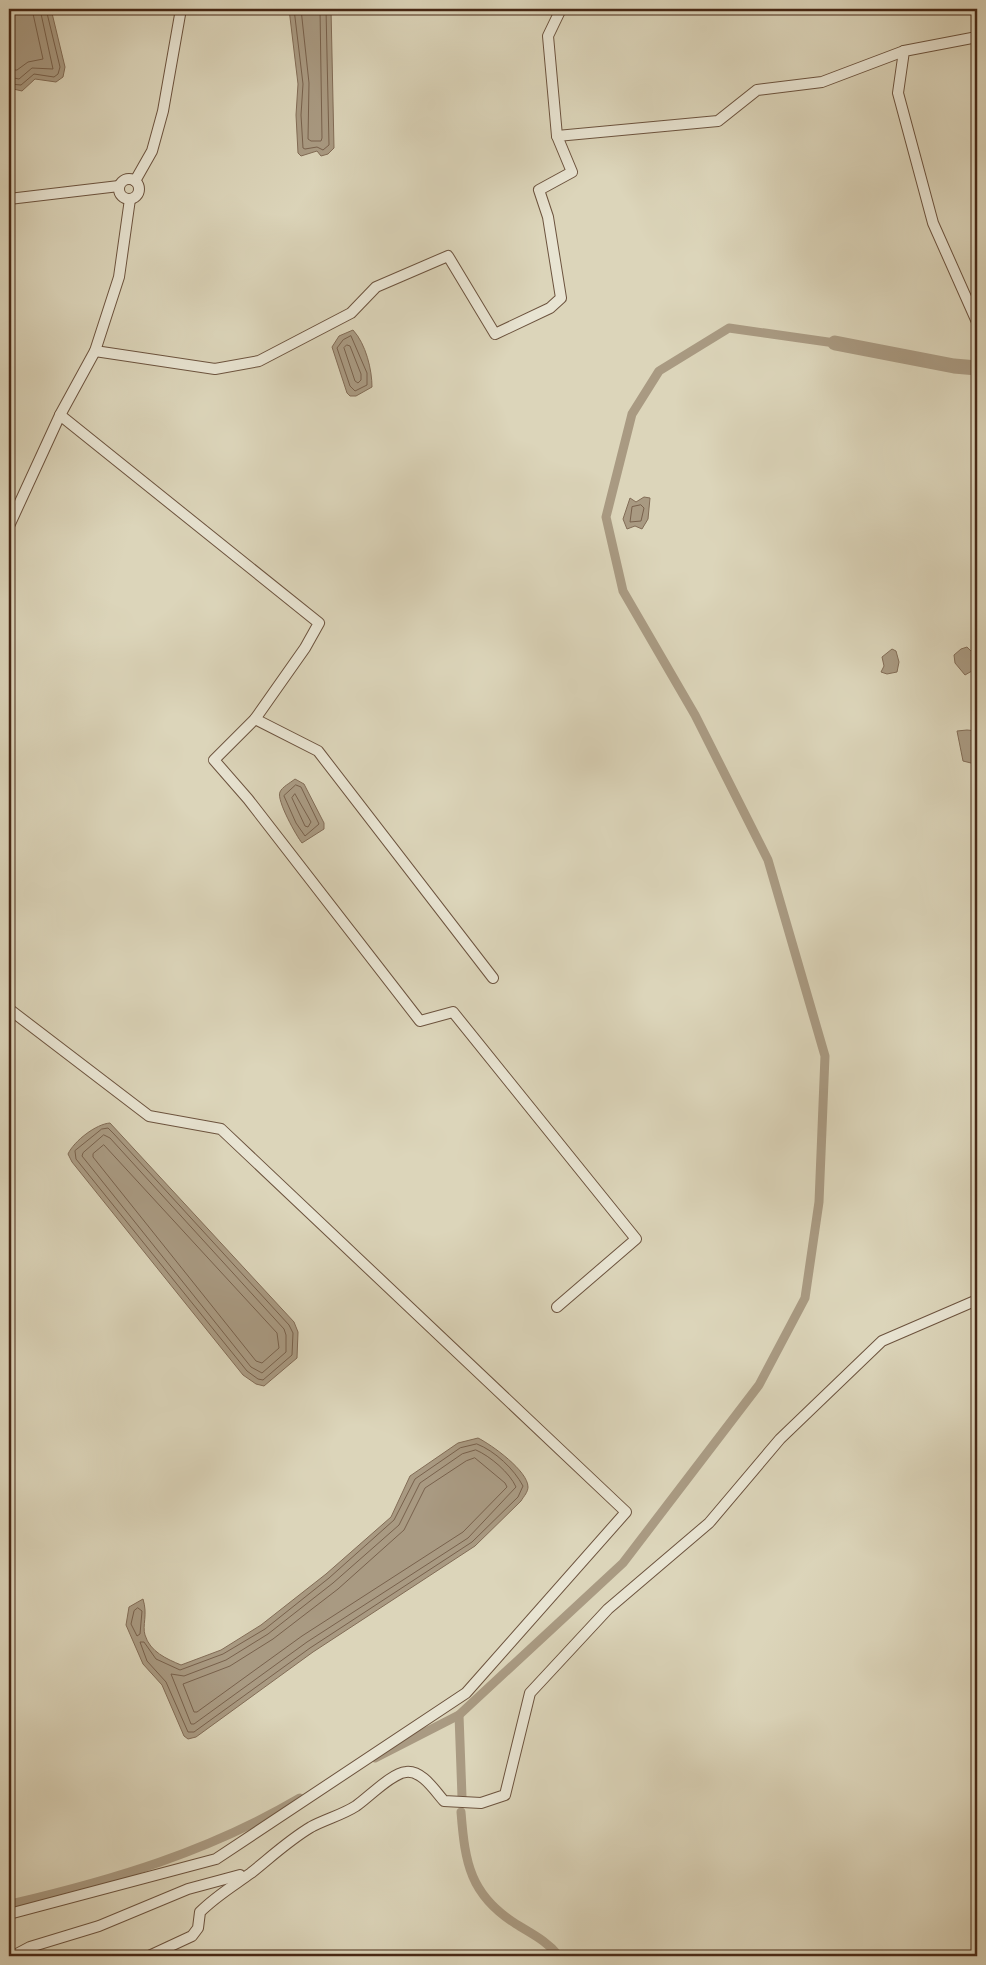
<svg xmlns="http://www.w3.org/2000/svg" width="986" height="1965" viewBox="0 0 986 1965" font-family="'EB Garamond',serif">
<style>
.water{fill:#a99a82;stroke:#826c56}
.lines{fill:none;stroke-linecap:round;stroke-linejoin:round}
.shore{stroke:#78614c;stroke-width:1}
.canal{stroke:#a99a82;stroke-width:9}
.river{stroke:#a99a82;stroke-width:15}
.minor-casing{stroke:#6c533e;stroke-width:12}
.minor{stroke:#e8e4d2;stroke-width:10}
</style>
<rect width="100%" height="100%" fill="#dcd5ba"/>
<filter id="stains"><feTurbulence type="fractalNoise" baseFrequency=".004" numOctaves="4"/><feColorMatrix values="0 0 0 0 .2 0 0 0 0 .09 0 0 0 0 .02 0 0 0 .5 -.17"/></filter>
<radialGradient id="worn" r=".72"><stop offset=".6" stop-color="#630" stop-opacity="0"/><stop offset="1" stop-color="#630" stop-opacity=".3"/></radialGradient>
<!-- water -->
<g class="water">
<polygon points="9,9 51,9 65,67 63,77 56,82 35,79 22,91 9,88"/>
<polygon points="289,9 331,9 334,148 328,154 321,156 317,151 301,156 298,153 296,115 298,84"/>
<path d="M353,330c13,14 19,40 19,57l-16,9h-6l-3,-3 -15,-46 7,-11z"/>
<polygon points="644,497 650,498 648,519 642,529 635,526 627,529 623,519 630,498 636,502"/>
<polygon points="967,647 977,657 977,668 965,675 955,663 954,655 961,649"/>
<polygon points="892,649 896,651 899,662 897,672 887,674 881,672 884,666 882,657"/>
<polygon points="967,730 977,731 977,759 971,763 963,761 957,731"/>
<path d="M295,779l9,5 20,39v6l-22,14c-5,-6 -26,-43 -22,-51 2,-5 10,-9 15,-13z"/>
<path d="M110,1123l184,199 4,10 -1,26 -33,28 -8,-2 -13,-9 -171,-213 -4,-8c6,-13 28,-30 42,-31z"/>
<path d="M478,1438c14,7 50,33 50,49 0,5 -4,9 -7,14l-46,45 -162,106 -117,85 -8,2 -4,-3 -22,-51 -19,-21 -17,-39 3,-18 14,-8c5,16 -1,26 2,36 5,17 22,24 36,30l40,-15 40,-25 65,-51 65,-57 19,-41 48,-33z"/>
</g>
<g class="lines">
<!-- shore -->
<g class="shore">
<polyline points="294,9 303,84 301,115 303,148 305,149 317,147 323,150 329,145 326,9"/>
<polyline points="301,9 309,83 308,139 311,141 321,141 322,138 320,9"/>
<polyline points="9,70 17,70 28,62 43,59 32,9"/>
<polyline points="9,77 19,79 32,68 53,69 40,9"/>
<polyline points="9,84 21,85 34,74 54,77 58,74 60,67 46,9"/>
<polygon points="351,336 367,373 367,385 355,391 350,386 337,348 343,340"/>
<polygon points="347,345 350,346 361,374 361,380 358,383 355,381 344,348"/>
<polygon points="641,505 644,508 641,521 630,522 632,507"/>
<polygon points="296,785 301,787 319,824 305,836 296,823 284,796"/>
<polygon points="295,794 311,822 308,827 305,826 292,798"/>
<polygon points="102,1129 108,1128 114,1134 289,1325 293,1333 292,1355 263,1380 258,1379 247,1371 76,1159 75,1151"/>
<polygon points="104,1135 110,1138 284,1329 286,1335 286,1352 262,1373 251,1367 82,1156 83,1153"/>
<polygon points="104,1145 277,1333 279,1348 262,1363 256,1361 93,1157 93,1154"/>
<path d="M477,1444c18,7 37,25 46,42l-5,11 -46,45 -162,106 -116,84h-6l-22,-50 -19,-21 -7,-19h4l12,17 24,11 43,-16 42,-25 64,-51 65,-58 21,-41 45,-31z"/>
<path d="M476,1450c14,6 34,23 40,37l-48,51 -161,104 -113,82h-3l-20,-50 13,2 42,-16 42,-26 65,-51 66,-58 21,-42 42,-29z"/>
<polygon points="475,1458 505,1483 507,1487 463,1532 302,1636 197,1712 194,1712 183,1684 230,1666 273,1639 338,1589 404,1530 425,1488 466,1461"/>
<polygon points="138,1608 142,1611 140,1634 137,1636 131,1624 134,1611"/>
</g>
<!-- canal -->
<g class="canal">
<polyline points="459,1715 462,1797"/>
<polyline points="375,1758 459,1715 623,1563 759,1385 805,1298 819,1202 825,1056 768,860 695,715 623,591 606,517 632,414 659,371 729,328 835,343"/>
<path d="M461,1812c4,51 9,83 55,112 16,10 31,17 43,32"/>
<path d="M11,1904c102,-24 197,-52 289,-106"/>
</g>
<!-- river -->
<polyline class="river" points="835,343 954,366 977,368"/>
<!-- minor casing -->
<g class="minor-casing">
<g id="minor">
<polyline points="977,37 904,51 898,93 933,223 977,322"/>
<polyline points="557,136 548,36 561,9"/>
<circle cx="129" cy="189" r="10"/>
<polyline points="135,181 152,151 163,111 181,9"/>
<polyline points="9,199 119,186"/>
<polyline points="95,351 215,369 259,361 351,313 376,287 448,256 495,334 550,308 561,298 548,217 539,190 572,172 557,136 718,121 757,90 822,82 904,51"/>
<polyline points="60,415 319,623 305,648 255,719 214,760 248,799 420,1021 453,1012 636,1239 557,1307"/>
<polyline points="9,526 60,415 95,351 119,277 130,199"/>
<polyline points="255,719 318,751 493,978"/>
<polyline points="9,1009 149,1116 221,1129 626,1512 466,1693 216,1859 9,1914"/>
<polyline points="13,1956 30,1947 99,1926 188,1889 240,1875"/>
<path d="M149,1956l43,-20 6,-8 2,-16c16,-16 33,-26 51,-39 20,-16 38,-33 60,-46 15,-8 31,-12 45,-21 13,-9 36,-33 50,-34 16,-2 29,19 38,29l37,2 24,-8 25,-102 78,-84 101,-86 71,-84 102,-98 95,-41"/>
</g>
</g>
<!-- minor -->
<use href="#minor" class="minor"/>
</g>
<!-- margin -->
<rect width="986" height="1965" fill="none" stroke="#dcd5ba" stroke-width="30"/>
<rect x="10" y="10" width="966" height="1945" fill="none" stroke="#472815" stroke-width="2.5"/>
<rect x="15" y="15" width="956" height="1935" fill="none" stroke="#472815"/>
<rect width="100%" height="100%" filter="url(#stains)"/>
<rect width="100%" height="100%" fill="url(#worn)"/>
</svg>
